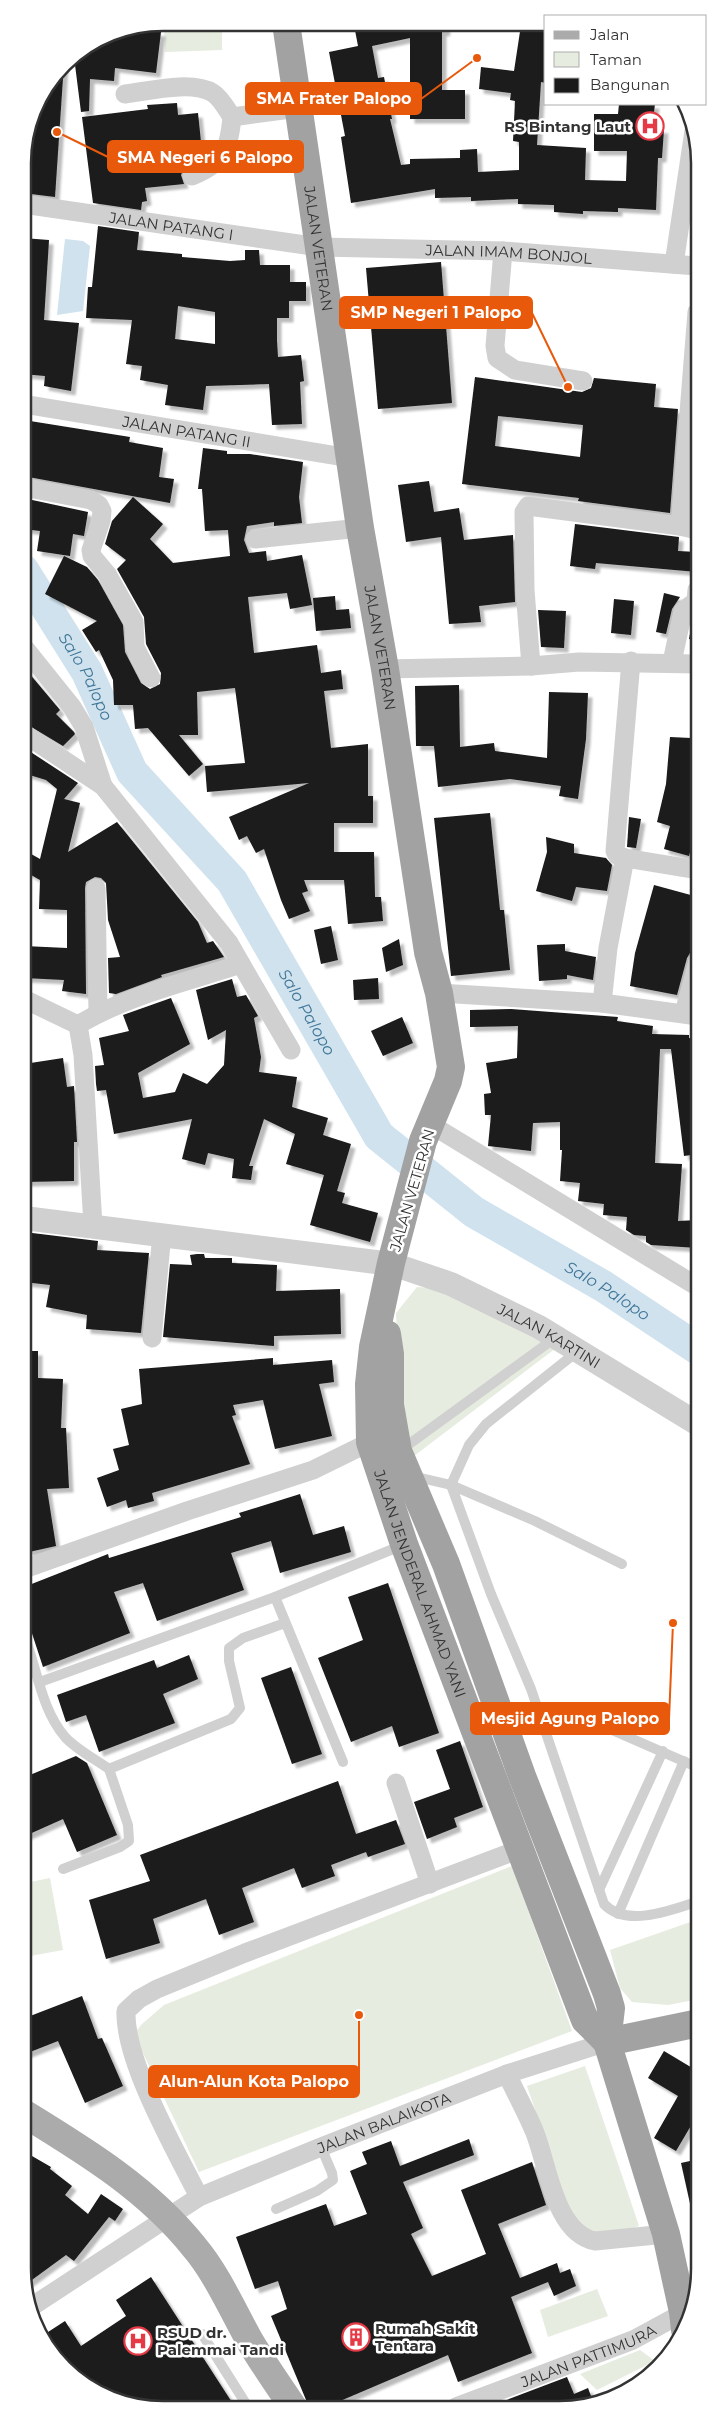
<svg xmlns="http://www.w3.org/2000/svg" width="722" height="2432" viewBox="0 0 722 2432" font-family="Montserrat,sans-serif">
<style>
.green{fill:#e6ecdf}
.water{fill:#cfe2ee}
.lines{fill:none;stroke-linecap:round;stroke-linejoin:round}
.river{stroke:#cfe2ee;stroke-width:32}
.building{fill:#1a1a1a;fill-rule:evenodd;filter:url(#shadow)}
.service{stroke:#d0d0d0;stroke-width:10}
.minor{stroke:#d0d0d0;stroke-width:19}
.tertiary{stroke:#d0d0d0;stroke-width:24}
.primary{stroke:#ababab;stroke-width:28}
.trunk{stroke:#a2a2a2;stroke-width:28}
.labels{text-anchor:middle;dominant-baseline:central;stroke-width:5;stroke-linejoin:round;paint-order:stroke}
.poi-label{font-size:15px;font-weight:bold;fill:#333;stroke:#fff;text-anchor:start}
.street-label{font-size:15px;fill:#333;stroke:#fff}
.water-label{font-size:16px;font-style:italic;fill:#3f7597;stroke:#fff}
.rim{fill:none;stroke:#333;stroke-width:2.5}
.leader{fill:none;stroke:#e8590c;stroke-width:2}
.callout-dot{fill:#e8590c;stroke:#fff;stroke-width:2}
.callout{fill:#e8590c;stroke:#e8590c;stroke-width:2}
.callout-label{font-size:16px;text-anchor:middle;font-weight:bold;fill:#fff}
</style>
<defs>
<filter id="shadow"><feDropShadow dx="4.5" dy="4.5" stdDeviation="1" flood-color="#0004"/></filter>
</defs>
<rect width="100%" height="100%" fill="#fff"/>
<!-- green -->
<g class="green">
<polygon points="164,23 222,23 222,50 165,52"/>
<polygon points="417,1287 447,1289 556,1348 414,1456 401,1422 396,1313"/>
<polygon points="512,1866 572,2031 199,2172 134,2034 142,2024 164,2005"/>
<polygon points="50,1878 63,1950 25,1957 25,1883"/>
<polygon points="699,1919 699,1999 668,2005 632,2002 620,1988 610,1950"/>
<polygon points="585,2066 639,2226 609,2237 595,2235 572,2219 527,2086"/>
<polygon points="597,2289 608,2316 548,2337 540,2310"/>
<polygon points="640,2350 655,2361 597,2390 580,2374"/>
</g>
<!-- water -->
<polygon class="water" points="65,239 83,241 90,246 83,311 57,315"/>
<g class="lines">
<!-- river -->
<path class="river" id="s1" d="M23,570l64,102 45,100 100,109 147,255 95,76 129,74 95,63"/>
</g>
<!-- building -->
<g class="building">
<polygon points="362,24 445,24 446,31 442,32 442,90 465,90 465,119 410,119 410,38 372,46 378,78 384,77 392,119 390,119 401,165 410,164 410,159 460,158 460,150 477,149 478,172 519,170 519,142 513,141 515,101 510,100 511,93 479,89 481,67 514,71 521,25 546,25 546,83 541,82 537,145 586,148 585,180 626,181 627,151 594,151 594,114 618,114 619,104 655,104 652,128 664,129 662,158 658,158 656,210 618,208 618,212 583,211 583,214 554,212 554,205 518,204 518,199 471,201 471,197 435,198 435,189 351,203 341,137 345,136 329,52 358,46 354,25"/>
<polygon points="132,29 161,32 156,73 115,68 114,81 90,79 89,111 81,112 74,57 110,33"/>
<polygon points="64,63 55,197 23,193 23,154 33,109"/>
<polygon points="177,103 178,115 198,113 201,142 181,144 183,170 181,175 184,184 145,188 147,201 142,202 141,210 93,203 82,117 148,109 147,105"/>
<path d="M98,226l41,6 -2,18 45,4v3l48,4 15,-1v-10h14l1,15h30v17h16v19h-17v17h-12v23l1,16 23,-2 3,26 -4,1 2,42 -30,1 -3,-41 -63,2 -3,24 -38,-5 3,-20 -28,-5 2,-14 -16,-2 6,-44 -46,-2 2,-31h4zM178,306l37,6v32l-40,-5z"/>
<polygon points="23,238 49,240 44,320 79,323 71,391 44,386 45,376 23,374"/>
<polygon points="441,262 452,403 378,409 366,268"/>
<path d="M475,377l107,15 9,-4 3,-10 62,6 -2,23 24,2 -8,104 -92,-12 1,-3 -117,-14zM498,416l85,9 -3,32 -85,-11z"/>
<polygon points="30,421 130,437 129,442 163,448 159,477 174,479 170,503 23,476 23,427 29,428"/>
<polygon points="203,448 227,451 227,454 250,454 303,462 299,497 302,523 274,526 274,522 247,526 244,540 249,553 266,551 267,561 302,555 312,605 290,609 287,593 248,597 254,653 317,645 321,673 341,670 343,689 324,691 331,748 368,744 368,796 373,796 373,823 334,823 334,852 374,852 375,897 381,897 383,921 348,924 344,880 304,880 308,891 302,893 310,911 289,919 281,900 264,849 256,853 247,836 239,840 229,817 309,783 207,792 205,766 245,763 235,688 197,692 198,735 179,735 203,764 189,776 148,728 135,729 133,705 114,705 113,680 99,650 96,652 82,630 97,621 45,594 64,556 87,567 98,580 123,625 125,652 141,683 150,689 160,684 161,673 146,644 144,617 117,569 126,560 105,544 112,521 133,497 163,524 150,539 173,563 230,556 228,530 205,531 202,489 198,489"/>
<polygon points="697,452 697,507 693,507"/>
<polygon points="429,481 434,512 459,508 464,540 513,535 515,602 479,606 481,622 449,624 441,537 406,542 398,485"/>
<polygon points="23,498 88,512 84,536 73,534 70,556 37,551 40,531 23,529"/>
<polygon points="575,524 679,537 678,551 697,552 697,572 596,563 595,569 570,566"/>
<polygon points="664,593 680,597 672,609 666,634 656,632"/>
<polygon points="335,596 336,610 349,609 351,628 316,631 313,598"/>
<polygon points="614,599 634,601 631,635 611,633"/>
<polygon points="538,610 566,611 564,648 541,647"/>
<polygon points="697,614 697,640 689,639 693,617"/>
<polygon points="23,666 60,710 56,714 74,732 75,734 63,746 23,722"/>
<polygon points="459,685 460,747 494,743 495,751 547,758 549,692 588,693 586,739 578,799 559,796 561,786 510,779 438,787 434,746 416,746 415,686"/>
<polygon points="670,737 691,738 690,751 698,751 698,804 691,836 694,837 689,856 664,849 670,826 657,822 666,784"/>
<polygon points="23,747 78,783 64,799 80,803 68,852 117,822 198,922 207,943 213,941 224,957 161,975 162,977 116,994 109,993 108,958 120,957 108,920 106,883 101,878 95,877 86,882 85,888 86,994 62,991 64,980 24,978 24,946 67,948 67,910 39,909 40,880 24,871 24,850 40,859 57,789 46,780 23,773"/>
<polygon points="490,813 500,910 504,910 510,970 451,976 434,818"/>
<polygon points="629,817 641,819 636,848 627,847"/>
<polygon points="546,837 574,844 574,853 606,858 612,865 607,891 576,887 572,901 536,891 547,852"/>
<polygon points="654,885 698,897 698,950 690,953 687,958 677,995 630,986 635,953"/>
<polygon points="331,926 338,960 321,964 314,930"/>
<polygon points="399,939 403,965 386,972 382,948"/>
<polygon points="565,944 565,951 596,957 593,980 567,975 567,979 539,981 537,945"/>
<polygon points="378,978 379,999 354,1000 353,980"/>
<polygon points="232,979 237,997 246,995 258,1016 254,1018 261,1057 259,1072 297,1077 292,1107 328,1118 323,1135 351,1144 337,1191 345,1193 342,1203 378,1213 370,1242 310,1225 324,1175 286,1164 295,1134 264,1119 249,1166 253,1166 251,1180 232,1178 234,1159 208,1153 205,1165 182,1159 192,1119 114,1134 106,1090 97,1091 96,1084 95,1066 104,1065 99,1038 129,1031 123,1015 171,998 190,1044 138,1073 143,1098 175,1092 183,1073 207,1084 224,1065 226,1030 208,1040 196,990"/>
<polygon points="511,1009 618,1017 617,1021 653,1026 652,1034 689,1035 689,1038 698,1039 698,1154 684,1156 671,1049 660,1049 655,1163 682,1164 678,1221 698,1220 698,1248 651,1245 646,1242 646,1236 634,1235 626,1230 627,1217 603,1215 604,1204 578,1201 580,1183 560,1181 562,1150 560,1150 560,1122 533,1123 531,1151 488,1146 491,1115 485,1115 484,1094 491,1093 486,1063 517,1058 518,1026 470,1027 470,1010"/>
<polygon points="402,1017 413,1043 383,1056 371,1031"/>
<polygon points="63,1058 67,1087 74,1086 77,1142 74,1142 74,1181 24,1182 24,1064"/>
<polygon points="24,1232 98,1241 97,1250 149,1253 141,1333 86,1329 87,1315 46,1307 50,1285 24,1282"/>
<polygon points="197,1254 204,1254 205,1258 232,1258 232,1263 277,1265 276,1291 340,1289 341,1334 274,1336 274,1346 163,1337 170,1264 192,1265 190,1255"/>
<polygon points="24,1351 38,1351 38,1378 63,1379 61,1428 66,1428 69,1488 47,1489 56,1546 29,1552 28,1550 24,1551"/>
<polygon points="273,1358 273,1365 332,1360 334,1382 319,1384 332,1436 275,1449 263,1400 233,1405 236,1415 232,1416 250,1464 152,1493 154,1501 128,1508 126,1500 107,1507 97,1478 119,1470 113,1449 129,1445 121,1409 142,1404 139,1369"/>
<polygon points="300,1494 313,1535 344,1526 351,1552 280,1573 271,1541 231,1553 244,1590 157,1621 143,1583 114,1592 130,1633 43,1667 24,1609 24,1587 108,1554 109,1558 241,1517 239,1513"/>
<polygon points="388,1583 439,1733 399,1747 392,1726 351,1742 318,1658 363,1640 348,1597"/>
<polygon points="189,1655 198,1679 163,1694 175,1723 99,1752 86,1715 66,1722 57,1695 154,1660 157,1668"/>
<polygon points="291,1667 322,1754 292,1764 261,1678"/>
<polygon points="460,1741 483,1807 454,1818 457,1827 427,1839 414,1802 450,1789 436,1750"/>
<polygon points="76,1756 87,1763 117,1835 77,1852 63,1819 25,1836 25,1777"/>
<polygon points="338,1781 356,1834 396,1820 405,1844 368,1857 366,1852 331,1865 335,1876 302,1888 294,1868 242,1888 254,1922 219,1935 206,1899 153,1919 160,1943 106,1959 89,1900 150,1881 140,1855"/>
<polygon points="82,1996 98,2039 102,2038 123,2086 85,2103 58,2041 25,2054 25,2018"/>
<polygon points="664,2051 699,2072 699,2112 676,2151 654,2138 678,2096 648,2078"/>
<polygon points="469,2139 474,2155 403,2182 423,2228 411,2234 432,2276 486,2254 461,2190 532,2162 546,2205 498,2224 520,2278 557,2263 560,2273 570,2269 576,2286 554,2296 548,2282 511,2297 532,2353 458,2382 448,2355 326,2407 309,2407 271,2316 287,2309 278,2281 255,2289 236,2237 326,2204 334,2226 367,2214 350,2171 367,2164 362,2152 391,2141 400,2166"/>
<polygon points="25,2152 51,2167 50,2169 72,2186 65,2195 88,2214 101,2194 123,2209 115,2221 109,2217 74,2261 66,2255 25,2285"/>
<polygon points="699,2159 699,2217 693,2217 681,2163"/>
<polygon points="151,2277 235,2407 136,2407 64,2368 45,2334 65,2321 81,2346 126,2316 116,2300"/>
<polygon points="567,2377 574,2394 588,2388 594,2404 586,2407 488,2407"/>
</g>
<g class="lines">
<!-- service -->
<g class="service">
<polyline points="401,1450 555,1338"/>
<polyline points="411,1478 421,1478 451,1485 469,1445 486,1424 578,1351"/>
<path d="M622,1564l-87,-43 -84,-36 40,109 40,95 73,215c22,24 68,6 95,-3"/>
<polyline points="275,1597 343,1762"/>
<path d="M24,1635c13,33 17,74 41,102 12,13 30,22 44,32"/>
<polyline points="40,1682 275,1597 403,1545"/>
<polyline points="596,1723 699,1768"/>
<polyline points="63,1869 120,1847 129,1841 128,1825 109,1769 231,1719 240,1708 229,1661 229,1648 243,1638 285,1623"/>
<polyline points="599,1890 663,1751"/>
<polyline points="618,1914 684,1761"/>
<polyline points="276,2209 317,2191 333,2180 332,2173 321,2147"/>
<polyline points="202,2334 248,2407"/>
</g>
<!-- minor -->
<g class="minor">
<path d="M125,94c24,-3 67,-14 88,-1 8,5 14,17 19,24l66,-9"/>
<path d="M192,176c32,-13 37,-26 40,-59"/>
<path id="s2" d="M23,204l296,43 184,4 194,15"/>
<polyline points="503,251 495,346 497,358 515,370 583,381"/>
<polyline points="674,264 694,131"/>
<polyline points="697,312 680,526 697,530"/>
<path id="s3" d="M23,404l327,54"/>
<polyline points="23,487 91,500 99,505 102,511 101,521 91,550 92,556 107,574 134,622 135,647 151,678"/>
<polyline points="255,539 360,528"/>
<polyline points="23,646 72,707 84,727 103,786"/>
<polyline points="631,661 615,851 617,855 625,858 698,870"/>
<polyline points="672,662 683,611 696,601 697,590"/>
<polyline points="531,666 525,590 524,512 528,506 680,526"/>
<polyline points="385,669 531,666 579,662 697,664"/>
<path d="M23,733l80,53 126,157 12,21c-55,18 -113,31 -163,61"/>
<polyline points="96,888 98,1012"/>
<polyline points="241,964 291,1050"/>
<polyline points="439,993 602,1003 698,1016"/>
<polyline points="24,999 78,1025"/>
<polyline points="602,1003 608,948 625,858"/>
<polyline points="684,1013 698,961"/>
<polyline points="78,1025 83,1055 93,1226"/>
<polyline points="430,1124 698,1287"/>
<polyline points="152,1338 162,1234"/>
<polyline points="24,1569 187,1511 313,1470 370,1442"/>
<polyline points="396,1783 430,1884"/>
<path d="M507,2074c9,20 20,39 28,59 13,33 20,100 60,108l71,-7"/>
<path d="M199,2197c-23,-46 -75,-136 -73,-186l13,-12 18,-10 88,-36 275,-104"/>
<path id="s4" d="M31,2307l168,-110 122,-50 186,-73 100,-32"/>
<path id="s5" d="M456,2407l177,-67 59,-32"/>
</g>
<!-- tertiary -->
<path class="tertiary" id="s6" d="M24,1218l368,46 59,20 88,43 159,97"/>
<!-- primary -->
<path class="primary" d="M25,2114c62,38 124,76 170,134 22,26 39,65 56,95 13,22 28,43 42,64"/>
<!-- trunk -->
<g class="trunk">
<path id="s7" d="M286,23l74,505 25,141 43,283 11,41 12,74 -3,14 -25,60 -32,122 -18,84 -4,37 1,58 34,102 176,463 5,13 22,22"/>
<polyline points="387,1334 390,1354 390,1405 398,1451 446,1564 522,1776 607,1994 611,2008 607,2042 666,2234 683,2312 685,2330"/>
<polyline points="607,2042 699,2023"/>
</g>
</g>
<!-- icons -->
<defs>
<g id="hospital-ring" transform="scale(1.4375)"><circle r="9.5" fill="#fff" stroke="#e63946" stroke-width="1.5"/><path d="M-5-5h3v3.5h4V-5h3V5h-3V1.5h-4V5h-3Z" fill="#e63946"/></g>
<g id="building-ring" transform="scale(1.4375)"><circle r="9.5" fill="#fff" stroke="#e63946" stroke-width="1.5"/><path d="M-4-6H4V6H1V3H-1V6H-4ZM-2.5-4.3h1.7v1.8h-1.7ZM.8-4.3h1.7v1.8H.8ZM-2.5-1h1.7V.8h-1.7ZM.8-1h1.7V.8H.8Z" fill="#e63946"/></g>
</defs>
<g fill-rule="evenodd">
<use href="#hospital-ring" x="650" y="126"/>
<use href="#building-ring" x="356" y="2337"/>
<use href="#hospital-ring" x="138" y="2341"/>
</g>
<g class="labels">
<!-- poi labels -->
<g class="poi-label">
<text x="631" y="126" text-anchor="end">RS Bintang Laut</text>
<text x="375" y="2328">Rumah Sakit<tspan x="375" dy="17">Tentara</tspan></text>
<text x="157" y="2332">RSUD dr.<tspan x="157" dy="17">Palemmai Tandi</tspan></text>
</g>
<!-- street labels -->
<g class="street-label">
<text stroke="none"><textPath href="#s2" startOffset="150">JALAN PATANG I</textPath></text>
<text stroke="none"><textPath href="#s7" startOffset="228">JALAN VETERAN</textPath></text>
<text stroke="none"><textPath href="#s2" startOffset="489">JALAN IMAM BONJOL</textPath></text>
<text stroke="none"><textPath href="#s3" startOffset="166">JALAN PATANG II</textPath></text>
<text stroke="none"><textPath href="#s7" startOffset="632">JALAN VETERAN</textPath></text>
<text transform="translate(412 1190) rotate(-74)">JALAN VETERAN</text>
<text stroke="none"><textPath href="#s6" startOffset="544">JALAN KARTINI</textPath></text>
<text stroke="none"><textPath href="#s7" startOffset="1594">JALAN JENDERAL AHMAD YANI</textPath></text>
<text stroke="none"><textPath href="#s4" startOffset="400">JALAN BALAIKOTA</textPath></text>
<text stroke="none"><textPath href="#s5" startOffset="142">JALAN PATTIMURA</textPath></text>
</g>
<!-- water labels -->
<g class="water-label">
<text stroke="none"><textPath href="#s1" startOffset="124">Salo Palopo</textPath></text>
<text stroke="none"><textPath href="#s1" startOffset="529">Salo Palopo</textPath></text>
<text stroke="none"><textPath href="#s1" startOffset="949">Salo Palopo</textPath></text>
</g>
</g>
<!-- crop -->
<path d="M0 0H722V2432H0ZM163 31H559A132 132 0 0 1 691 163V2269A132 132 0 0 1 559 2401H163A132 132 0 0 1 31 2269V163A132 132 0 0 1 163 31Z" fill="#fff" fill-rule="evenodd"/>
<path class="rim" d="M163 31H559A132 132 0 0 1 691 163V2269A132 132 0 0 1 559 2401H163A132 132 0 0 1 31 2269V163A132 132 0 0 1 163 31Z"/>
<!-- callouts -->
<path class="leader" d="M477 58L421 99M57 132L108 157M568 387L532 313M673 1623L669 1719M359 2015L359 2082"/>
<g class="callout-dot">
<circle cx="477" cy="58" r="5"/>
<circle cx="57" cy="132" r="5"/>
<circle cx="568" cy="387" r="5"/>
<circle cx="673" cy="1623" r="5"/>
<circle cx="359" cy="2015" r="5"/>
</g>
<g class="callout">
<rect x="246" y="83" width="175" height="31" rx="5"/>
<rect x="108" y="141" width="195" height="31" rx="5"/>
<rect x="340" y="297" width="192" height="31" rx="5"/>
<rect x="471" y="1703" width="198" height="31" rx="5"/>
<rect x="149" y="2066" width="210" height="31" rx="5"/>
</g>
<g class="callout-label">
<text x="334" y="104">SMA Frater Palopo</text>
<text x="205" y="163">SMA Negeri 6 Palopo</text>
<text x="436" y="318">SMP Negeri 1 Palopo</text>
<text x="570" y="1724">Mesjid Agung Palopo</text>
<text x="254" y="2087">Alun-Alun Kota Palopo</text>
</g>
<!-- legend -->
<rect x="544" y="15" width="162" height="90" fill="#ffffff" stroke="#adadad"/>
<rect x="554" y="31" width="25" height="8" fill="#ababab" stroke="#adadad"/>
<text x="590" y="40" font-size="15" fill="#333333">Jalan</text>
<rect x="554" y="52" width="25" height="15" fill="#e6ecdf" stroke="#adadad"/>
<text x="590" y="65" font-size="15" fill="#333333">Taman</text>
<rect x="554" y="78" width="25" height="15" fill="#1a1a1a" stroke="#adadad"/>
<text x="590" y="90" font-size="15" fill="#333333">Bangunan</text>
</svg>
